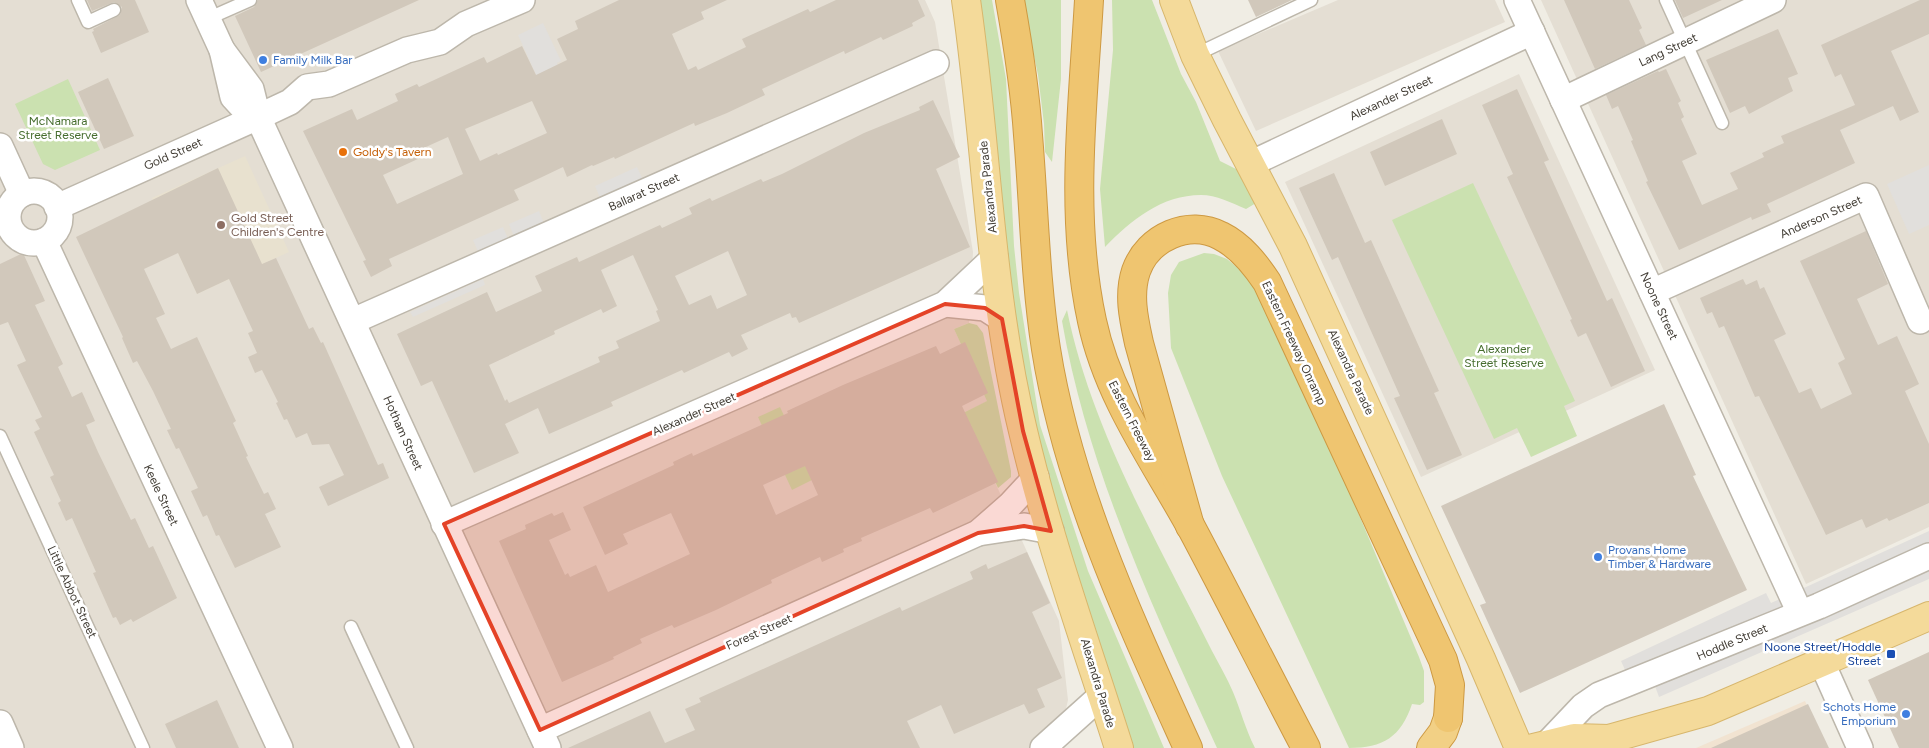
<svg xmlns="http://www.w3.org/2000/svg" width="1929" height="748" viewBox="0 0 1929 748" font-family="Figtree,sans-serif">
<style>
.residential{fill:#e4ded3}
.commercial{fill:#f1e3d1}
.education{fill:#e8e1cf}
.green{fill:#cbe1b0}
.parking{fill:#e1dfdc}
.building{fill:#d1c8bb;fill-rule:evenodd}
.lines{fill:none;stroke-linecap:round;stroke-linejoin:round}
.service-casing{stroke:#bdb7ab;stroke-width:15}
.minor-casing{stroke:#bdb7ab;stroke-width:28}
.primary-casing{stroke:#d7b66c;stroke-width:30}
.trunk-casing{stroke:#cd9942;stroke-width:30}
.motorway-casing{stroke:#cd9942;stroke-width:30}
.service{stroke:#fff;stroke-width:12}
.minor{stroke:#fff;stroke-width:25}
.primary{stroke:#f4da9a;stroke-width:28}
.trunk{stroke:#f2d085;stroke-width:28}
.motorway{stroke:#efc570;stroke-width:28}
.marked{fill:#e44327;fill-opacity:0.2;stroke:#e44327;stroke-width:4;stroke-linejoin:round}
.shop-dot{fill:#3f7fe0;stroke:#fff;stroke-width:2}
.food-dot{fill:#e8710a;stroke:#fff;stroke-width:2}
.education-dot{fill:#8d6e63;stroke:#fff;stroke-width:2}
.transit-dot{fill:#1a4fb4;stroke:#fff;stroke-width:2}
.labels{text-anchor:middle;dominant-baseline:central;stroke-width:5;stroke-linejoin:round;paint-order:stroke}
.street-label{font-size:12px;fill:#423d35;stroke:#fff}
.shop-label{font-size:12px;fill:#366cbe;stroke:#fff;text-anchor:start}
.park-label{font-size:12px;fill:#466d2e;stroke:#fff}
.food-label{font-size:12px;fill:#c56008;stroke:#fff;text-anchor:start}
.education-label{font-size:12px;fill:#785e54;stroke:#fff;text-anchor:start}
.transit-label{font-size:12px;fill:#164399;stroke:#fff;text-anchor:end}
</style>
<rect width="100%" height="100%" fill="#f0ede4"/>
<!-- residential -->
<g class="residential">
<polygon points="0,0 925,0 935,22 973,252 969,323 954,329 988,401 963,413 1059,621 1068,700 1057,748 0,748"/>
<polygon points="1338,0 1495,0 1505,22 1256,131 1218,51"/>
<polygon points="1541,0 1929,0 1929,527 1806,584"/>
<polygon points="1519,74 1655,370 1421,477 1285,182"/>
</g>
<!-- commercial -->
<polygon class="commercial" points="1805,701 1826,748 1696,748"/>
<!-- education -->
<polygon class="education" points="245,156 289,252 197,294 152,198"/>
<!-- green -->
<g class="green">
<polygon points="976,0 992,0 1006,79 1014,246 1019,293 1040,425 1088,571 1164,748 1128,748 1023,396"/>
<polygon points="1022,0 1061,0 1061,79 1052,162 1045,152 1044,124 1038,75"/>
<path d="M1112,0h40l29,74 15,28 24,59 18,9 23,30 -15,9c-14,-6 -30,-14 -45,-14 -39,0 -70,25 -96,52l-5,-58 13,-139z"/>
<polygon points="68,79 100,150 55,170 43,164 15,104"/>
<polygon points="1473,183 1575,401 1564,406 1577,436 1531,457 1517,428 1494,439 1392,220"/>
<path d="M1204,253l10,1 13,5 13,11 19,23 60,127 100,237 5,14v31l-4,3 -8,-1c-11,33 -29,44 -63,44l-127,-272 -51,-128 -3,-55 3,-18 8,-13z"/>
<path d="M1067,310c24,119 91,233 145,341 7,13 15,27 21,41 8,19 12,36 22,56h-38c-63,-138 -129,-277 -155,-427z"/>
<polygon points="969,323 977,325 983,333 1011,471 1011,477 998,488 963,413 987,401 954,329"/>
<polygon points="780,407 814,479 792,490 758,417"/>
</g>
<!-- parking -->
<g class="parking">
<polygon points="543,23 561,61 557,63 559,69 538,79 518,35"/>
<polygon points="1929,165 1929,225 1909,234 1887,184"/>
<polygon points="637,167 644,182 601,200 595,186"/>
<polygon points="539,211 545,226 515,239 509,224"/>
<polygon points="503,227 509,241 479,254 473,240"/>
<polygon points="483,279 485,285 413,317 410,312"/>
<polygon points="1929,531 1929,579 1659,697 1651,675 1631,683 1621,661 1766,593 1771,603"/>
</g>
<!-- building -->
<g class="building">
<polygon points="87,0 135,0 149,32 101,53 92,32 94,31 93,29 120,15 122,7 114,2 92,11"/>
<polygon points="258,0 419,0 261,72 235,16 254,7"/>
<path d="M619,0h108l-26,12 3,7 -32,15 16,36 8,-4 2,4 48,-23 -4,-8 66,-30 2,3 26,-12h82l7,16 -13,7 1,3 -30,14 -2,-3 -36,17 -1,-3 -82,38 3,6 -38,18 -32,13 -1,-3 -79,36 -1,-2 -21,9 -1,-1 -25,12 -4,-10 -23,11 -26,12 5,10 -130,59 3,7 -21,11 -8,-16 3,-1 -63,-129 49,-22 5,11 41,-19 -3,-7 22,-10 2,3 65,-30 3,6 35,-17 14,29 31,-15 -10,-21 21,-10 -3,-8zM532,101l15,32 -49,22 -1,-2 -17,8 -15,-32zM448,137l15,37 -66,30 -14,-29 37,-17 -3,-7z"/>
<polygon points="1248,0 1292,0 1256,17"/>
<polygon points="1564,0 1629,0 1642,28 1639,30 1646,45 1595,69"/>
<polygon points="1675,0 1722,0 1683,18"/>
<polygon points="1920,0 1929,0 1929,34 1891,51 1919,112 1900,121 1893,106 1840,130 1855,163 1767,204 1771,212 1752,220 1751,217 1679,250 1646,182 1648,181 1631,141 1633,140 1618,106 1612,109 1606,95 1658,71 1659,72 1666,69 1681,101 1678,103 1684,117 1681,119 1697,154 1682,161 1702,205 1738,189 1730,173 1764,157 1762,153 1784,143 1781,136 1855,105 1841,74 1835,77 1821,45"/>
<polygon points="1778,29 1798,74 1788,78 1793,91 1749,114 1745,106 1730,113 1706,60"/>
<polygon points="108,78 134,136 104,149 78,92"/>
<polygon points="1517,89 1549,160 1544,162 1607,301 1612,298 1645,371 1611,387 1586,333 1578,337 1570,320 1572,319 1507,177 1513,174 1482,105"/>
<path d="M933,100l27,57 -24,12 34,78 -171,76 -3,-6 -4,1 -2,-5 -49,22 7,14 -16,8 -3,-5 -45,21 -2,-3 -71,32 2,4 -64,28 -11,-26 -33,16 14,29 -45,20 -42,-92 -11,5 -24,-52 90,-42 9,20 46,-21 -7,-15 42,-19 2,5 81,-37 2,3 30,-14 -3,-6 21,-10 2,3 49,-22 2,3 19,-8 82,-41 56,-23 -1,-3zM728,251l19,44 -30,14 -6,-14 -22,10 -14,-29zM633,255l25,55 -2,1 4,10 -44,20 3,7 -21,9 2,5 -91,41 -2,-4 -2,2 -16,-36 66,-31 -1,-3 47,-22 2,4 14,-7 -16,-36z"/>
<polygon points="1442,119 1457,154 1385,186 1370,152"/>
<polygon points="218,168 262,264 276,258 309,329 313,327 321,343 323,342 378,465 383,463 389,478 328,506 319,487 344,475 329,444 312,445 307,433 296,438 287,419 284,420 276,403 278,402 262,370 255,373 248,357 257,353 248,333 253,331 229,279 197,294 178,253 144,269 165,314 156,318 171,349 197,337 236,421 233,423 248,456 246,457 264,494 268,492 276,509 265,514 281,547 235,568 219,535 216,536 207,515 203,517 191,491 198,488 179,448 176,449 167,430 171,429 153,391 137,361 133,363 122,338 123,337 76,237"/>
<polygon points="1334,173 1365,243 1371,240 1439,391 1434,393 1462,455 1427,470 1394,398 1400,396 1338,257 1332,260 1299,188"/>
<polygon points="1866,231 1888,284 1857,299 1878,345 1897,336 1919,384 1905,391 1929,444 1929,503 1889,521 1887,518 1866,528 1862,519 1826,535 1759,396 1755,397 1724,326 1719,328 1712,312 1707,314 1700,298 1743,279 1746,285 1757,280 1760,289 1764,287 1786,334 1774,340 1799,393 1811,388 1821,409 1852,394 1838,363 1845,359 1800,261"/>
<polygon points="23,253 45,301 35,305 63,364 58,367 72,397 82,392 95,421 86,425 98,452 131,520 135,518 149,548 153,546 177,598 133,622 131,619 120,625 116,617 113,618 93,573 96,572 72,518 66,521 58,503 61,501 50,477 54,475 34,432 40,429 35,420 42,417 17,365 26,361 8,322 0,325 0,264"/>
<path d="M965,342l23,51 -26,13 36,76 -65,31 -3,-5 -69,30 1,3 -19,8 1,3 -22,10 -2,-5 -49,23 1,3 -56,27 -42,18 -2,-3 -32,14 2,4 -29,14 1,2 -52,23 -63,-141 27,-12 -1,-4 27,-12 2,3 9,-4 8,18 -22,10 16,35 3,-2 2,4 26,-12 12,27 82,-38 -19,-41 -48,21 5,10 -23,11 -22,-48 91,-42 -1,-3 19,-9 1,3 95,-43 -1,-2 56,-26 93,-39 4,8zM805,466l13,29 -42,20 -13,-30z"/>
<polygon points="1664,404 1696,475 1693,476 1747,590 1520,693 1480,605 1486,603 1441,506"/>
<polygon points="1027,552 1050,603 1032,612 1062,678 1037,689 1045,707 1029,714 1024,704 954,734 941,705 907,721 920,748 568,748 650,711 665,743 695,730 685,709 701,702 699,698 900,607 902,611 973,579 970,572 986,564 988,569"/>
<polygon points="1929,652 1929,748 1899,748 1868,680"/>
<polygon points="217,700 239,748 176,748 165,724"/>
<polygon points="1808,704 1829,748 1711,748"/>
</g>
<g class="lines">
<!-- service casing -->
<g class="service-casing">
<g id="service">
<polyline points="78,0 88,22 114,10"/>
<polyline points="1666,0 1722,123"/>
<polyline points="207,19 250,0"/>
<polyline points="1195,55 1311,0"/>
<polyline points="0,436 143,748"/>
<polyline points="351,627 407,748"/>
</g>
</g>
<!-- minor casing -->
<g class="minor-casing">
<g id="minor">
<polyline points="199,0 222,50 233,97 245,110 258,117"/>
<polyline points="1517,0 1800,613"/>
<polyline points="222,50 251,89 258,117 548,748"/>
<polyline points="1563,100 1773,0"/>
<polyline points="0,146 22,194"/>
<polyline points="1250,164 1532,32"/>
<circle cx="34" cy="217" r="26"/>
<polyline points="57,207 258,117 290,102 307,87 329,84 407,50 440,42 466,24 522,0"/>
<polyline points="44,241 280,748"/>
<polyline points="1652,292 1866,196 1920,321"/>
<polyline points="945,304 985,308 1002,319"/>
<polyline points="353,321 936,63"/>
<polyline points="444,524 945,304 995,257"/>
<polyline points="978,533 1024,526 1051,531"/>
<polyline points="1822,663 1860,748"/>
<polyline points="0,723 11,748"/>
<polyline points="540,730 978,533 1010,505 1036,477"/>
<polyline points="1547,744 1583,706 1599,695 1819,606 1929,556"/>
<polyline points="1043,748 1102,695"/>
</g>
</g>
<!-- primary casing -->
<g class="primary-casing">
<g id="primary">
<path d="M966,0c21,143 23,290 57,431 25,107 63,213 96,317"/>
<polyline points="1174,0 1195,55 1227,120 1293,246 1481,659 1519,748"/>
<polyline points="1533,748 1574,738 1609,739 1708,711 1929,616"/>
</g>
</g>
<!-- trunk casing -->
<g class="trunk-casing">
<polyline id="trunk" points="1431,748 1443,732 1448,718"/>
</g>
<!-- motorway casing -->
<g class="motorway-casing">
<g id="motorway">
<path d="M1010,0c8,45 15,89 18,135 6,71 7,143 18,214 22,139 84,271 142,399"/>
<path d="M1089,0c-6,106 -20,215 3,321 16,76 62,139 99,206 39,73 76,147 115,221"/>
<path d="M1190,526l-51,-183c-5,-23 -11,-48 -3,-72 12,-34 53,-52 85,-35 20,10 34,28 46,46l176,378 7,25 -2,33"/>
</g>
</g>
<!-- service -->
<use href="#service" class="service"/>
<!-- minor -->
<use href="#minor" class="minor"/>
<!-- primary -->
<use href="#primary" class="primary"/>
<!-- trunk -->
<use href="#trunk" class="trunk"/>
<!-- motorway -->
<use href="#motorway" class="motorway"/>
</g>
<!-- marked area -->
<path class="marked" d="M945,304l40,4 17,11 21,112 28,100 -27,-5 -46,7 -438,197 -96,-206z"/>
<!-- markers -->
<g class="shop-dot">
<circle cx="263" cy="60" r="5"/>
<circle cx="1598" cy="557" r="5"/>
<circle cx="1906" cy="714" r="5"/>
</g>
<circle class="food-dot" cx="343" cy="152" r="5"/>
<circle class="education-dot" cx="221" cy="225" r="5"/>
<rect class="transit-dot" x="1886" y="649" width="10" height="10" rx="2.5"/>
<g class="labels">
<!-- street labels -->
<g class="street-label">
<text transform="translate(1668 50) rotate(-25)">Lang Street</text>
<text transform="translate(1391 98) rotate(-25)">Alexander Street</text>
<text transform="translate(173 154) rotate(-24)">Gold Street</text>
<text transform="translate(988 187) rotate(-96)">Alexandra Parade</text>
<text transform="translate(644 192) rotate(-24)">Ballarat Street</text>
<text transform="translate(1821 217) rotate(-24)">Anderson Street</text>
<text transform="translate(1659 306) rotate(65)">Noone Street</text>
<text transform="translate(1294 343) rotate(65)">Eastern Freeway Onramp</text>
<text transform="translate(1351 372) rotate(65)">Alexandra Parade</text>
<text transform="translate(694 414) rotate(-24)">Alexander Street</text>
<text transform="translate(1132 421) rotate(63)">Eastern Freeway</text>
<text transform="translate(403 433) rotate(66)">Hotham Street</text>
<text transform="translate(161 495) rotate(65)">Keele Street</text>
<text transform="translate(72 592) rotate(65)">Little Abbot Street</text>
<text transform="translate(759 632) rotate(-24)">Forest Street</text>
<text transform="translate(1732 642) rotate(-23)">Hoddle Street</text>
<text transform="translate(1098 683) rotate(73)">Alexandra Parade</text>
</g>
<!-- shop labels -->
<g class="shop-label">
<text x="273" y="60">Family Milk Bar</text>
<text x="1608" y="550">Provans Home<tspan x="1608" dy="14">Timber &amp; Hardware</tspan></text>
<text x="1896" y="707" text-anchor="end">Schots Home<tspan x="1896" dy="14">Emporium</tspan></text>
</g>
<!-- park labels -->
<g class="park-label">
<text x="58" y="121">McNamara<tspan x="58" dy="14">Street Reserve</tspan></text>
<text x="1504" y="349">Alexander<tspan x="1504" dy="14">Street Reserve</tspan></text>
</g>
<!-- food labels -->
<g class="food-label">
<text x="353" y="152">Goldy's Tavern</text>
</g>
<!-- education labels -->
<g class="education-label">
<text x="231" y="218">Gold Street<tspan x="231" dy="14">Children's Centre</tspan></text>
</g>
<!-- transit labels -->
<g class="transit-label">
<text x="1881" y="647">Noone Street/Hoddle<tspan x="1881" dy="14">Street</tspan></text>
</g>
</g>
</svg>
